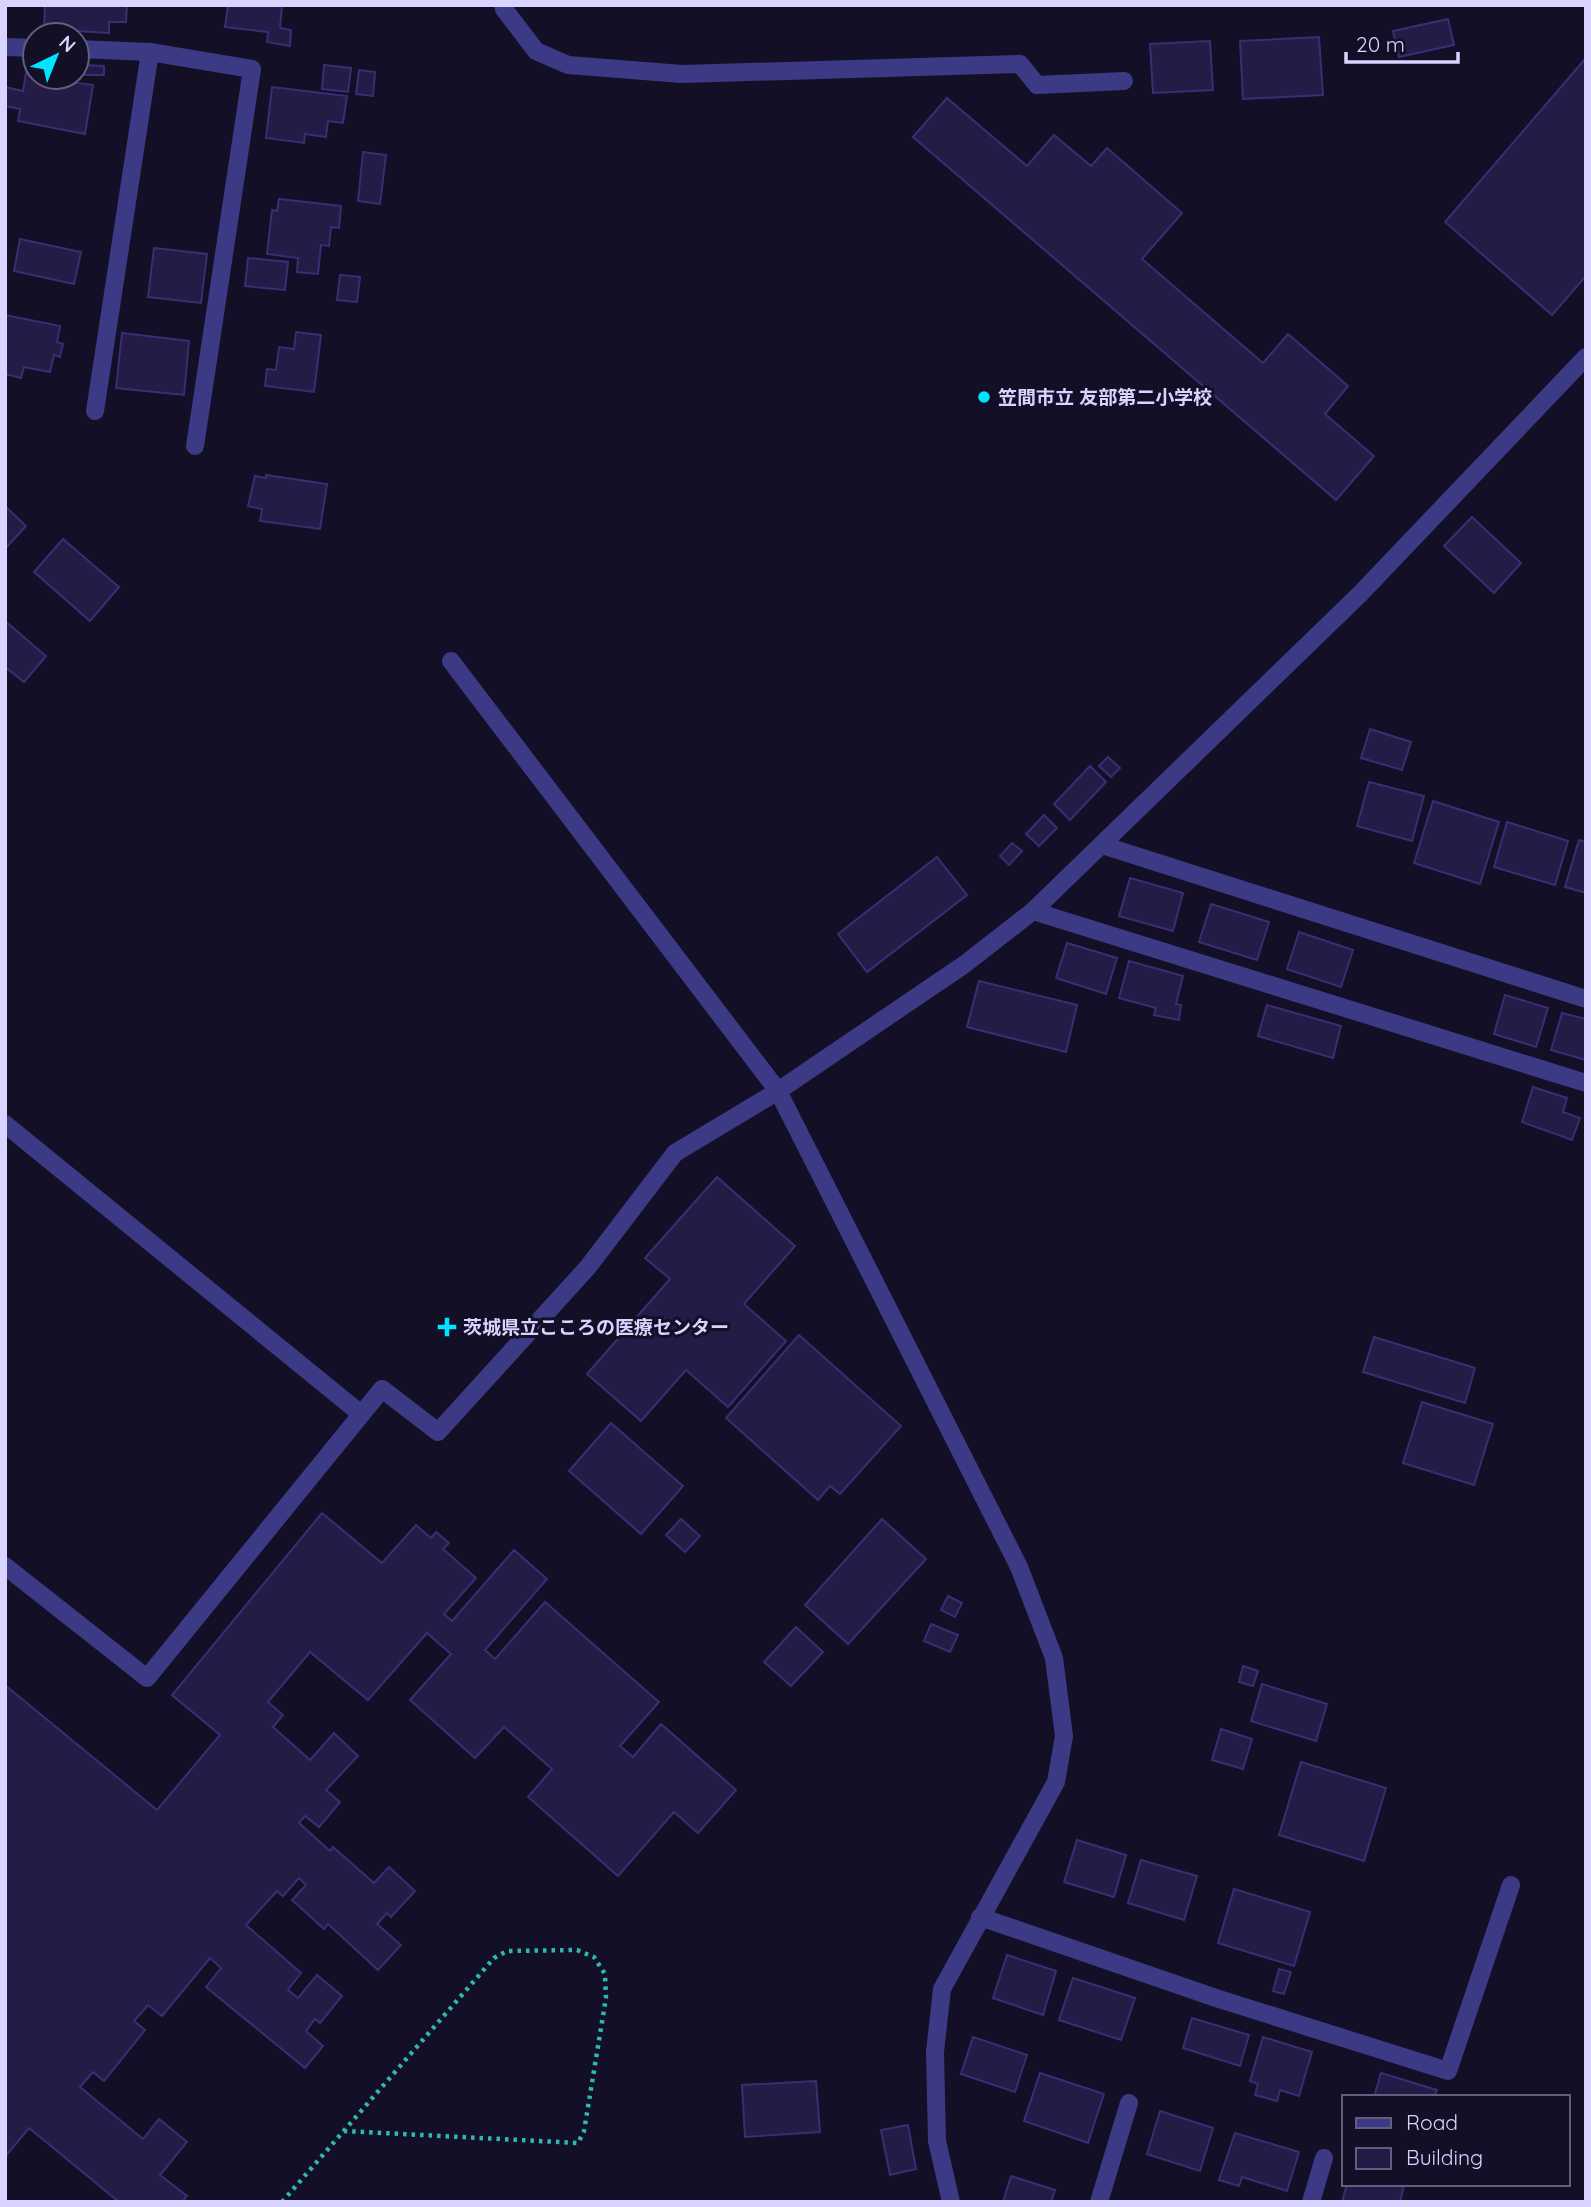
<svg xmlns="http://www.w3.org/2000/svg" width="1591" height="2207" viewBox="0 0 1591 2207" font-family="Quicksand,'Noto Sans JP',sans-serif">
<style>
.building{fill:#241b47;stroke:#3b2d73;stroke-width:2}
.lines{fill:none;stroke-linecap:round;stroke-linejoin:round}
.path{stroke:#2fb8b0;stroke-width:4.5;stroke-dasharray:3.5 5;stroke-linecap:butt}
.lane{stroke:#3d3a85;stroke-width:18}
.street{stroke:#3d3a85;stroke-width:18}
.poi-dot{fill:#00e5ff;stroke:#130f26;stroke-width:2.5}
.labels{text-anchor:middle;dominant-baseline:central;stroke-width:6;stroke-linejoin:round;paint-order:stroke}
.poi-label{font-size:19px;font-weight:bold;fill:#d9d4ff;stroke:#130f26;text-anchor:start}
</style>
<rect width="100%" height="100%" fill="#130f26"/>
<!-- building -->
<g class="building">
<polygon points="45,5 127,5 126,22 109,22 109,33 44,29"/>
<polygon points="228,5 282,5 280,28 291,30 290,46 267,42 268,32 225,27"/>
<polygon points="1448,19 1454,45 1399,57 1393,31"/>
<polygon points="1319,37 1323,95 1243,99 1240,41"/>
<polygon points="1210,41 1213,90 1153,93 1150,44"/>
<polygon points="1585,59 1586,276 1552,315 1445,222"/>
<polygon points="84,65 104,66 104,75 83,75"/>
<polygon points="324,65 351,68 348,92 322,89"/>
<polygon points="359,70 375,72 373,96 356,94"/>
<polygon points="26,73 35,75 35,77 93,85 85,134 18,121 20,109 5,106 5,87 23,91"/>
<polygon points="272,87 347,96 343,123 328,121 326,137 305,134 304,143 266,138"/>
<polygon points="947,98 1027,166 1054,135 1091,166 1107,148 1182,213 1142,259 1263,363 1288,334 1348,386 1325,414 1374,456 1336,500 913,137"/>
<polygon points="363,152 386,155 380,204 358,201"/>
<polygon points="279,199 341,206 339,228 331,227 329,246 321,245 318,274 297,272 298,258 267,254 272,210 277,211"/>
<polygon points="20,239 81,252 74,284 14,271"/>
<polygon points="154,248 207,254 201,303 148,297"/>
<polygon points="248,258 288,262 285,290 245,286"/>
<polygon points="340,275 360,277 357,302 337,300"/>
<polygon points="5,315 60,326 57,342 63,344 60,357 54,355 50,372 24,367 21,378 5,374"/>
<polygon points="296,332 321,335 314,392 265,386 267,369 276,370 279,347 294,349"/>
<polygon points="122,333 189,341 184,395 116,388"/>
<polygon points="266,475 327,484 320,529 260,521 262,509 248,506 255,476 266,478"/>
<polygon points="7,508 26,526 5,549 5,510"/>
<polygon points="1472,517 1521,563 1494,593 1444,546"/>
<polygon points="63,539 119,587 90,621 34,572"/>
<polygon points="5,621 46,656 24,682 5,667"/>
<polygon points="1370,729 1411,742 1402,770 1361,758"/>
<polygon points="1108,757 1120,768 1111,777 1099,766"/>
<polygon points="1090,766 1106,782 1070,820 1054,804"/>
<polygon points="1369,782 1424,796 1412,841 1357,826"/>
<polygon points="1433,801 1499,822 1480,884 1414,863"/>
<polygon points="1044,815 1057,828 1039,846 1026,834"/>
<polygon points="1507,822 1568,841 1555,885 1494,867"/>
<polygon points="1579,840 1586,842 1586,893 1565,887"/>
<polygon points="1012,843 1022,851 1009,865 1000,856"/>
<polygon points="937,857 967,895 867,972 838,934"/>
<polygon points="1130,878 1183,893 1173,931 1119,916"/>
<polygon points="1211,904 1269,922 1257,960 1199,942"/>
<polygon points="1299,932 1353,950 1341,987 1287,969"/>
<polygon points="1067,943 1117,958 1106,994 1056,978"/>
<polygon points="1129,961 1183,976 1176,1004 1181,1005 1179,1020 1154,1015 1156,1008 1119,998"/>
<polygon points="979,981 1077,1005 1066,1052 967,1027"/>
<polygon points="1505,995 1548,1008 1536,1047 1494,1034"/>
<polygon points="1267,1005 1341,1026 1333,1058 1258,1036"/>
<polygon points="1562,1013 1586,1019 1586,1060 1551,1050"/>
<polygon points="1533,1087 1567,1098 1563,1112 1580,1118 1572,1140 1522,1122"/>
<polygon points="717,1177 795,1246 744,1304 786,1341 728,1407 686,1370 641,1421 587,1374 670,1279 645,1258"/>
<polygon points="799,1335 901,1426 840,1494 830,1486 818,1500 726,1418"/>
<polygon points="1374,1337 1475,1368 1465,1403 1363,1372"/>
<polygon points="1422,1402 1493,1424 1474,1485 1403,1463"/>
<polygon points="611,1423 683,1486 641,1534 569,1471"/>
<polygon points="322,1513 382,1563 416,1525 431,1538 436,1532 449,1543 443,1549 476,1578 444,1614 452,1621 514,1550 547,1579 485,1650 495,1659 545,1602 659,1702 620,1746 633,1757 661,1724 736,1790 698,1833 674,1812 618,1876 528,1797 552,1769 504,1727 475,1758 410,1700 451,1654 427,1633 368,1700 310,1652 268,1702 283,1715 273,1727 310,1760 334,1733 358,1756 326,1790 340,1802 319,1827 305,1816 299,1823 330,1851 333,1847 374,1883 389,1867 415,1891 391,1917 387,1913 377,1924 401,1945 378,1970 328,1924 324,1929 292,1900 306,1885 299,1878 283,1896 277,1891 246,1925 301,1973 288,1990 298,1998 317,1975 342,1996 320,2023 315,2019 306,2031 323,2046 305,2068 206,1987 221,1968 210,1958 162,2016 148,2005 134,2021 145,2030 104,2081 93,2072 80,2087 143,2139 159,2119 187,2142 160,2175 187,2196 182,2202 119,2202 29,2128 5,2157 5,1685 157,1810 220,1735 172,1695"/>
<polygon points="681,1519 700,1536 685,1552 666,1535"/>
<polygon points="882,1519 926,1559 848,1644 805,1605"/>
<polygon points="948,1596 962,1603 955,1617 941,1610"/>
<polygon points="931,1624 958,1635 950,1652 924,1641"/>
<polygon points="796,1627 823,1652 791,1686 764,1662"/>
<polygon points="1243,1666 1258,1671 1253,1686 1239,1682"/>
<polygon points="1262,1684 1327,1704 1316,1741 1251,1721"/>
<polygon points="1221,1729 1252,1739 1243,1769 1212,1760"/>
<polygon points="1301,1762 1386,1788 1364,1861 1279,1835"/>
<polygon points="1077,1840 1126,1855 1114,1897 1064,1882"/>
<polygon points="1141,1860 1197,1876 1184,1920 1128,1903"/>
<polygon points="1234,1889 1310,1912 1294,1966 1218,1943"/>
<polygon points="1007,1955 1056,1971 1043,2015 993,1998"/>
<polygon points="1279,1969 1291,1972 1284,1994 1273,1991"/>
<polygon points="1073,1978 1135,1998 1121,2040 1059,2020"/>
<polygon points="1192,2018 1249,2035 1240,2066 1183,2048"/>
<polygon points="973,2037 1027,2055 1015,2092 961,2074"/>
<polygon points="1263,2037 1312,2052 1299,2096 1280,2090 1277,2101 1255,2095 1258,2084 1250,2081"/>
<polygon points="1040,2073 1104,2094 1088,2143 1024,2121"/>
<polygon points="1381,2073 1437,2090 1434,2097 1374,2097"/>
<polygon points="816,2081 820,2132 745,2137 742,2085"/>
<polygon points="1160,2111 1213,2128 1200,2171 1147,2154"/>
<polygon points="908,2125 916,2169 890,2175 881,2130"/>
<polygon points="1235,2133 1299,2152 1287,2191 1242,2177 1239,2186 1219,2180"/>
<polygon points="1011,2176 1055,2190 1051,2202 1003,2202"/>
<polygon points="1347,2184 1401,2184 1404,2185 1400,2202 1342,2202"/>
</g>
<g class="lines">
<!-- path -->
<polyline class="path" points="282,2202 494,1958 507,1951 577,1950 594,1957 605,1974 606,1998 584,2131 578,2143 344,2131"/>
<!-- lane -->
<g class="lane">
<polyline points="503,5 504,9 536,51 568,65 682,74 1020,64 1037,85 1124,81"/>
<polyline points="5,47 35,48"/>
<polyline points="77,49 150,52 252,69 195,446"/>
<polyline points="95,411 150,52"/>
<polyline points="5,1124 361,1414"/>
<polyline points="5,1566 147,1678 382,1389 438,1432 588,1267 675,1153 778,1091 451,661"/>
</g>
<!-- street -->
<g class="street">
<polyline points="1102,845 1586,999"/>
<polyline points="1033,911 1586,1083"/>
<polyline points="980,1917 1219,1999 1448,2071 1511,1885"/>
<polyline points="951,2202 937,2141 935,2052 942,1989 1056,1782 1064,1736 1054,1658 1019,1567 778,1091 965,964 1033,911 1360,594 1586,357"/>
<polyline points="1099,2202 1129,2103"/>
<polyline points="1311,2202 1324,2158"/>
</g>
</g>
<!-- markers -->
<g class="poi-dot">
<circle cx="984" cy="397" r="7"/>
<path d="M443.5 1316.5h7v7h7v7h-7v7h-7v-7h-7v-7h7z"/>
</g>
<g class="labels">
<!-- poi labels -->
<g class="poi-label">
<text x="998" y="397">笠間市立 友部第二小学校</text>
<text x="463" y="1327">茨城県立こころの医療センター</text>
</g>
</g>
<!-- border -->
<rect width="1591" height="2207" fill="none" stroke="#d9d4ff" stroke-width="14"/>
<!-- legend -->
<rect x="1342" y="2095" width="228" height="91" fill="#130f26" stroke="#625e7d" stroke-width="2"/>
<rect x="1356" y="2118" width="35" height="10" fill="#3d3a85" stroke="#625e7d" stroke-width="2"/>
<text x="1406" y="2130" font-size="21" fill="#d9d4ff">Road</text>
<rect x="1356" y="2148" width="35" height="21" fill="#241b47" stroke="#625e7d" stroke-width="2"/>
<text x="1406" y="2165" font-size="21" fill="#d9d4ff">Building</text>
<!-- north arrow -->
<g transform="translate(56 56) rotate(43)"><circle r="33" fill="#130f26" stroke="#625e7d" stroke-width="2"/>
<path d="M0-5L12 26L0 18L-12 26Z" fill="#00e5ff"/>
<text y="-10" font-size="19" font-weight="bold" text-anchor="middle" fill="#d9d4ff">N</text>
</g>
<!-- scale -->
<path d="M1346 52v10h112v-10" fill="none" stroke="#d9d4ff" stroke-width="3.5"/>
<text x="1356" y="52" font-size="21" fill="#d9d4ff" stroke="#130f26" stroke-width="5" paint-order="stroke">20 m</text>
</svg>
